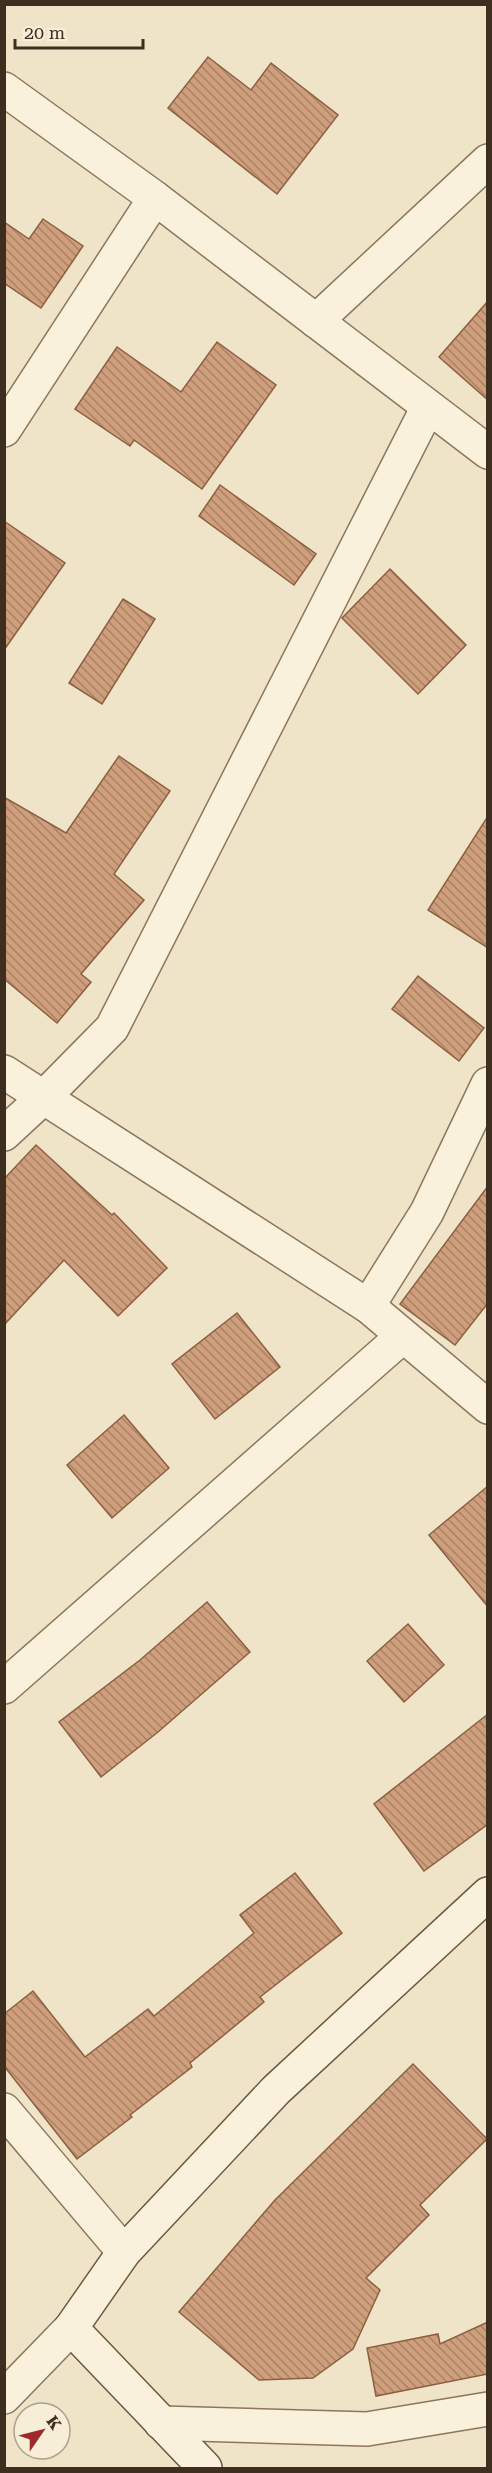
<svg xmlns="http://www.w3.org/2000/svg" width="492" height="2473" viewBox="0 0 492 2473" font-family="'Roboto Serif',serif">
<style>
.building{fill:url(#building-back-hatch);stroke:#8d5f41;stroke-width:1.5}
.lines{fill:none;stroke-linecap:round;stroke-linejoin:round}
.street-casing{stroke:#8d765c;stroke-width:36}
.secondary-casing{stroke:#6f573f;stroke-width:36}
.street{stroke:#faf1dc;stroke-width:33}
.secondary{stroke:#faf1dc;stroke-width:33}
</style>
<defs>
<pattern id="building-back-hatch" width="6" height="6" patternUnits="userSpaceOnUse" patternTransform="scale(1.5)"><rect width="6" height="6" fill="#cf9f7d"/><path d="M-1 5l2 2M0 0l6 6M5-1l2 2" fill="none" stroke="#a98266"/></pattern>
</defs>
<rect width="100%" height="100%" fill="#f0e4c8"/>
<!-- building -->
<g class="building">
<polygon points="208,57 251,90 271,63 338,115 277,194 168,108"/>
<polygon points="43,219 83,246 41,308 4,283 4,222 29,239"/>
<polygon points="488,301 488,400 439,357"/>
<polygon points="217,342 276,385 202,489 134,440 130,446 75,409 117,347 181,392"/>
<polygon points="220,485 316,554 294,585 199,516"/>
<polygon points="4,521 65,563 4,650"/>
<polygon points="390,569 466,645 418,694 342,618"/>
<polygon points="123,599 155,619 102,704 69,683"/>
<polygon points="119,756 170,791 114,874 144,900 81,974 91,982 57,1023 4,979 4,797 66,833"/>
<polygon points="488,816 488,948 428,910"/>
<polygon points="418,976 484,1028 459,1061 392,1009"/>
<polygon points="36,1145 112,1215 114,1213 167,1268 118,1316 64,1260 4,1325 4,1179"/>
<polygon points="488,1186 488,1303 455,1345 400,1304"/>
<polygon points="237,1313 280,1367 215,1419 172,1364"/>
<polygon points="124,1415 169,1468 112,1518 67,1465"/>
<polygon points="488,1486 488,1607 429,1535"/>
<polygon points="207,1602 250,1652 158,1732 101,1777 59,1722 140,1660"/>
<polygon points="408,1624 444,1665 404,1702 367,1661"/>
<polygon points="488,1714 488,1824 424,1871 374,1804"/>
<polygon points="295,1873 342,1933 260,1997 264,2002 190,2063 192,2067 130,2115 132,2117 77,2159 4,2066 4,2014 33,1991 85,2057 148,2009 154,2016 254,1933 240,1915"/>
<polygon points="413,2064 487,2139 420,2205 429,2215 366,2278 380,2290 353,2349 313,2378 259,2380 179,2312 275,2200"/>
<polygon points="488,2322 488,2374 376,2396 367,2348 438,2334 440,2344"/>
</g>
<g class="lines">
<!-- street casing -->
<g class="street-casing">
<g id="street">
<polyline points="4,89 155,198 488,452"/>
<polyline points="316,321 488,161"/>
<polyline points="4,430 155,198"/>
<polyline points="4,1072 368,1306 488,1407"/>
<polyline points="4,1134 44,1097 112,1028 428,407"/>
<polyline points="368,1306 427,1212 488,1084"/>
<polyline points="4,1687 403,1336"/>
<polyline points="4,2110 124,2252"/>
<polyline points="4,2397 71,2328"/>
<polyline points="161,2423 367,2429 488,2409"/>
</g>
</g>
<!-- secondary casing -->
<g class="secondary-casing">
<polyline id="secondary" points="205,2468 71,2328 124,2252 276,2090 488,1894"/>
</g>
<!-- street -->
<use href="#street" class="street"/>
<!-- secondary -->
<use href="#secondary" class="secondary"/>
</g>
<!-- border -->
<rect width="492" height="2473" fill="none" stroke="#3d2e20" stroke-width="12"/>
<!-- north arrow -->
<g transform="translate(42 2431) rotate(55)"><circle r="28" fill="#f7eed8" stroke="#ada18e" stroke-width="1.5"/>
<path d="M0-4.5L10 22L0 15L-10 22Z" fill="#9e2a2b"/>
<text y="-9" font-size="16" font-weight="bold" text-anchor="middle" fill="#3d2e20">K</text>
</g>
<!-- scale -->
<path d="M15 39v9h128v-9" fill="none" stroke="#3d2e20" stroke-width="3"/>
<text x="24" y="39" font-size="18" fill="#3d2e20" stroke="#f7eed8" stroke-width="4.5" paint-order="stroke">20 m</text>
</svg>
